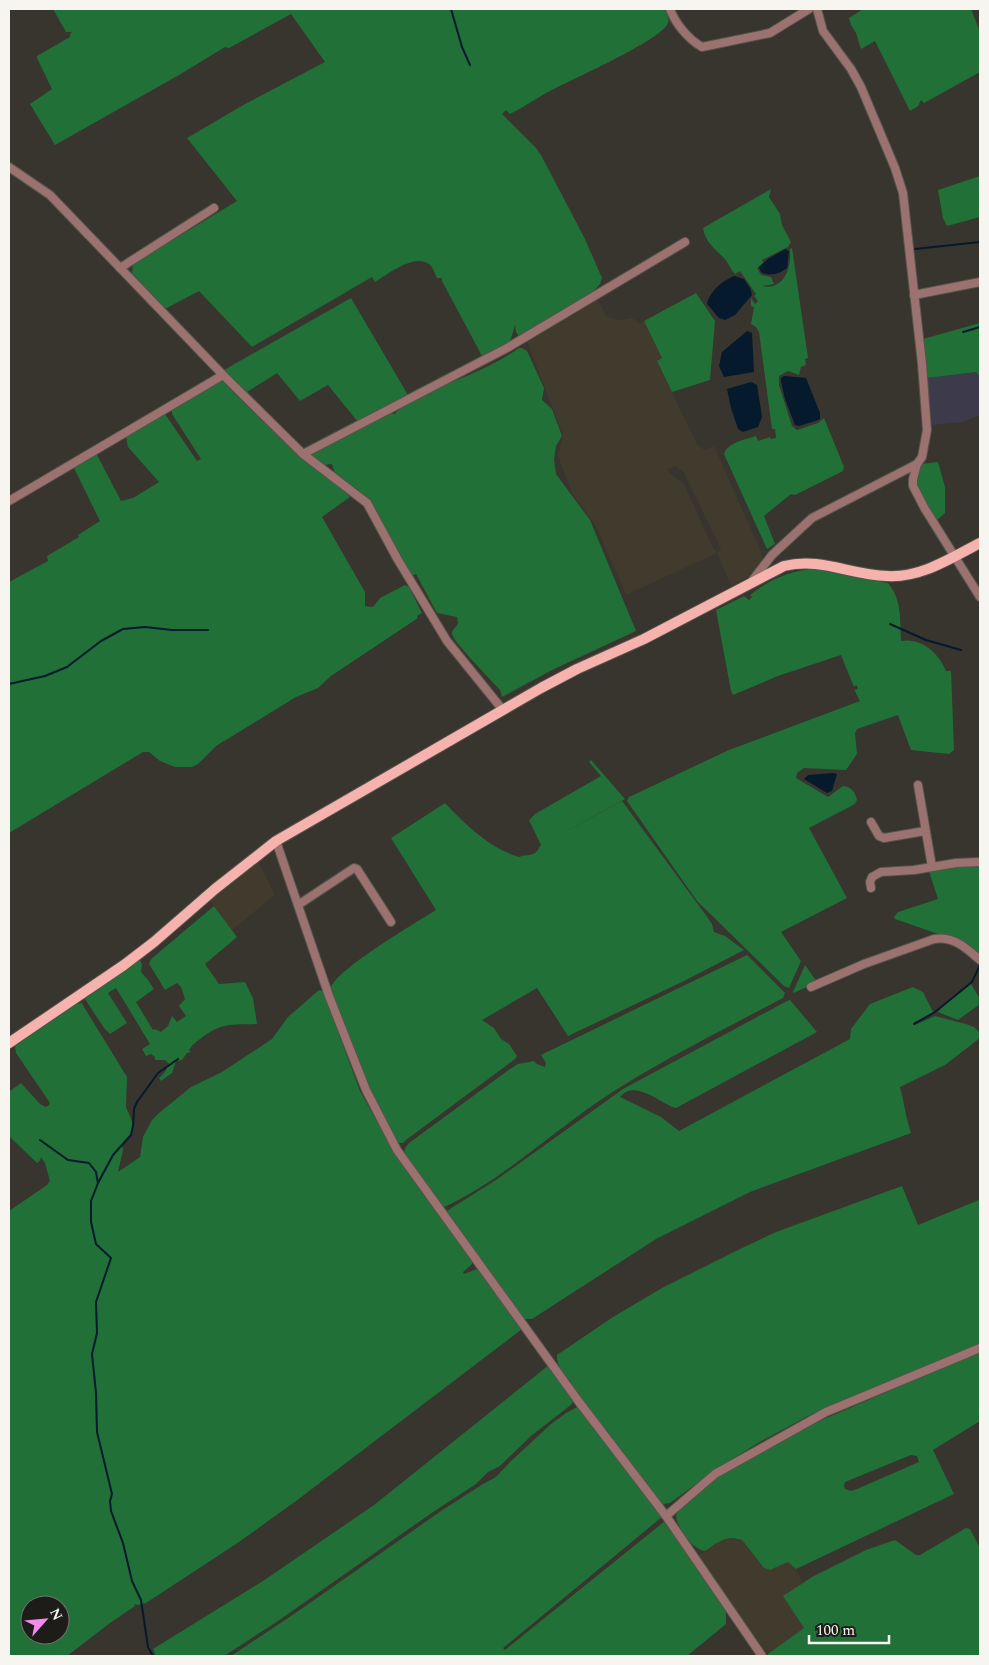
<svg xmlns="http://www.w3.org/2000/svg" width="989" height="1665" viewBox="0 0 989 1665" font-family="Spectral,serif">
<style>
.built{fill:#403b2d;fill-rule:evenodd}
.education{fill:#3d3a4b}
.green{fill:#217038;fill-rule:evenodd}
.water{fill:#051a2c}
.lines{fill:none;stroke-linecap:round;stroke-linejoin:round}
.stream{stroke:#051a2c;stroke-width:2}
.minor-casing{stroke:#56544c;stroke-width:10}
.major-casing{stroke:#56544c;stroke-width:12}
.minor{stroke:#9b726f;stroke-width:8}
.major{stroke:#f6b3ae;stroke-width:10}
</style>
<rect width="100%" height="100%" fill="#37352d"/>
<!-- built -->
<g class="built">
<path d="M595,294l11,22 12,4 14,-2 8,6 4,-3 18,37 -5,4 41,84 7,4 9,-4 49,110 -2,10 -7,8 -23,12 -14,-33 -91,42 -30,-69 -24,-33 -14,-37 5,-21 -38,-99zM675,466l8,5 24,49 14,29 -4,4 -4,-5 -29,-64 -18,-14z"/>
<polygon points="258,861 275,895 232,930 210,900"/>
<polygon points="724,1538 742,1540 764,1568 770,1570 788,1562 796,1569 802,1583 784,1596 804,1628 768,1654 735,1612 698,1556"/>
</g>
<!-- education -->
<polygon class="education" points="976,372 980,377 980,415 963,422 932,425 927,378"/>
<!-- green -->
<g class="green">
<path d="M53,9h612c1,4 5,10 3,14 -5,16 -95,56 -114,66 -15,7 -28,17 -44,25l-4,-4 -4,4 34,34 5,7 44,84 17,39 -2,6 -8,9 -71,43h-2l-3,-4 -1,-7 -5,17 -26,15 -2,-1 -40,-75v-3h-5c-2,-4 -4,-11 -8,-14 -15,-11 -41,10 -54,18l-3,-5 -120,70 -53,-56 -34,18 -33,-36 1,-9 104,-63 -50,-63 58,-34 80,-42 -34,-48 -62,34 -4,-1 -46,28 -124,70 -25,-41 22,-15 -15,-31v-2l33,-19v-3l2,-2h-6z"/>
<polygon points="863,9 971,9 980,32 980,72 924,103 921,100 918,106 910,111 875,41 861,49 856,33 851,25 849,18"/>
<polygon points="980,176 980,217 947,226 943,218 938,190"/>
<path d="M771,189l-2,8 11,17 2,11 9,17 -3,5 -26,13 1,3 -6,5 4,7 10,2 3,7 -12,2c22,5 30,-19 28,-37l2,-1 16,110 -3,1 1,6 -5,2 -2,8 -11,-4 -9,5v9l13,41 5,4 21,-7 6,-5 20,49 -1,4 -48,24 -4,-1 -27,22 11,28 -8,5 -43,-95c4,-12 21,-14 32,-18l2,5 12,-4 1,2 5,-1 -1,-9h-3l-13,-97 -3,-5 -5,-3 3,-17 -3,-1v-8l4,6 3,-3 -4,-5 2,-2 -16,-23 -5,3 -2,-2c-3,-4 -5,-10 -9,-14 -9,-9 -19,-16 -21,-30z"/>
<polygon points="696,293 715,321 710,380 672,392 657,361 662,358 644,321"/>
<polygon points="351,298 408,395 407,396 358,422 328,385 300,401 277,373 247,392 224,370"/>
<polygon points="980,323 980,377 976,372 927,378 923,339"/>
<path d="M519,348h3l5,3 17,37 -2,12 10,9 10,27 -6,10 -2,13 2,15 34,46 46,111 -84,39 -50,27 -2,-7c-6,-7 -50,-51 -48,-57 0,-3 5,-7 6,-10l-1,-6 -20,-4 -21,-39 -5,2 -54,-85 2,-2h-2l-22,-16 -3,-9 -9,1 -10,-9v-3l76,-40 6,1c13,-15 38,-25 57,-32 23,-9 47,-20 67,-34z"/>
<path d="M221,380l75,73c17,15 41,25 54,44l-28,20 43,75v14l6,1 3,-1 6,-8 25,-13 4,2 13,26 -5,3 1,2 -87,58 -13,12 -22,9 -80,49 -18,18 -6,3h-17l-15,-6 -11,-9h-6l-134,81v-251l39,-21 -1,-5 32,-19 -1,-2 22,-14 -27,-55 23,-13 25,48 12,-3 26,-16 -31,-35 -2,-10c10,-10 27,-19 39,-23l32,47 4,-2 -29,-45v-4z"/>
<polygon points="938,462 945,487 945,513 936,521 916,484 918,471 922,464"/>
<path d="M817,569l71,14c14,17 12,37 13,58 20,-4 38,12 45,30h5l3,79 -5,4 -38,-4 -13,-35 -41,14 -2,4 2,21 -11,16 -42,-2 -7,5 -1,5 32,19 15,-11c8,1 12,5 14,14l-2,4 -46,24 38,70 -66,34 20,29 -12,27 -5,-2 -87,-85 -70,-100 2,-4 100,-47 131,-49 -6,-12 2,1 2,-2 -2,-3 -2,2 -13,-32 -63,21 -45,19 -2,-4 -15,-81 28,-14 5,4 3,-3 -2,-2c20,-16 41,-25 67,-26z"/>
<path d="M591,760l34,39 -77,42 74,-40 86,117 4,6 2,8 11,4 19,14 -62,32 -114,54 -31,-48 -55,32 12,8 7,11 8,5 8,12 -2,3 -109,81 -3,3h-5l-6,-8 -25,-49 -36,-98c4,-18 86,-66 105,-78l-45,-72 54,-35c21,22 44,45 74,54 5,-3 14,0 18,-6 2,-2 2,-4 4,-6l-12,-25 6,-6 66,-38 -12,-14z"/>
<polygon points="956,865 980,865 980,956 941,935 895,919 894,917 898,912 938,899 929,871"/>
<path d="M214,906l23,31 -32,27 14,20 26,-2 8,16 4,26c-26,1 -35,-2 -57,15 -4,3 -8,6 -11,11l2,2 -4,1 -5,7 -6,1 -4,12 -11,8 -2,-3 6,-6 4,-8 -4,-4h-10v-3l-4,-3 -5,2 -4,-7 8,-5 -34,-56 -8,5 19,30 -17,11 -6,-6 -19,-29 54,-40 3,5 -1,8 7,8 6,9 -18,13 17,28 2,-1 6,3 7,-6 4,-10 5,6 9,-6 -7,-10 6,-7 -4,-12 -4,-4 -12,7 -16,-26 2,-5z"/>
<path d="M747,955l38,38 -2,5c-62,33 -126,64 -184,103 -50,34 -102,83 -157,107l-38,-54 1,-6 4,-5 101,-74 8,-5 16,-3 3,3 8,3 1,-4 -5,-8z"/>
<polygon points="805,965 817,982 794,993 793,992"/>
<polygon points="971,984 980,999 980,1004 958,1020 938,1012 945,1003"/>
<path d="M913,987l10,5 10,20 -1,2 -18,8 1,3 20,-9 31,8 8,3 6,6v5l-35,27 -45,22c4,15 6,31 11,46l-161,59 -94,47 -124,80h-8l-47,-66 -32,-41 51,-32 127,-91 164,-88 3,-1 27,32 -141,76c-15,-4 -41,-30 -56,-11l41,20 18,14 171,-92 1,-10 19,-25z"/>
<path d="M319,990l4,1 37,100 35,63 77,107v3l-9,8 1,2 13,-5 45,60 -226,172 -57,41 -93,61 -9,2 -3,-1 1,2 -25,17 -43,33h-58v-445l38,-26 3,-4 -5,-18 -4,-6 -1,4 -3,2 -28,-27 1,-45 11,-8 19,21 6,3 3,-2 1,-2 -34,-50 -1,-7 61,-42 6,-1 2,4 43,70 -1,30 7,17 -1,8 -10,12 1,6 -5,22 22,-15 3,-20 9,-17 7,-7 32,-26 31,-15 50,-33 16,-22zM30,1605h30v30h-30z"/>
<path d="M902,1186l16,39 61,-25 1,144 -172,72 -50,27 -43,27 -45,33 -7,1 -4,-2 -80,-106 -8,-12v-3h-1c-6,-8 -14,-16 -13,-26l56,-38 49,-29 80,-40 34,-16z"/>
<path d="M980,1352v69l-47,29 21,44 -158,75 -8,-7 -18,8 -6,-2 -22,-28c-17,-5 -23,2 -37,11 -13,-2 -28,-23 -29,-36l5,-7 24,-21 26,-20 49,-27 44,-21zM911,1455l6,1 2,6 -62,27 -6,2 -6,-2 -1,-3 1,-4z"/>
<polygon points="549,1365 573,1400 572,1404 531,1436 500,1466 488,1472 476,1484 433,1512 278,1621 224,1656 156,1656 153,1649 263,1581 374,1505"/>
<polygon points="579,1406 662,1517 503,1648 505,1650 665,1521 726,1608 726,1624 687,1656 231,1656 297,1612 441,1511 483,1484 496,1477 510,1462 551,1424 566,1413"/>
<polygon points="966,1528 970,1529 980,1548 980,1656 769,1656 768,1654 804,1628 783,1596 812,1577 866,1550 895,1540 916,1555 920,1555"/>
</g>
<!-- water -->
<g class="water">
<path d="M785,249l4,2 -2,17c-8,6 -17,9 -26,4l-2,-5 9,-8z"/>
<path d="M734,276l10,3 6,9 2,7 -17,20 -10,5 -6,-2 -12,-14c2,-12 15,-23 27,-28z"/>
<polygon points="747,331 752,333 754,372 724,377 719,366 722,352"/>
<polygon points="784,376 806,378 820,413 820,419 818,420 799,426 795,425 785,399 781,381 781,378"/>
<polygon points="751,382 757,385 762,417 758,427 743,432 738,429 731,408 727,389"/>
<polygon points="833,773 837,774 832,791 827,793 804,779 808,775"/>
</g>
<g class="lines">
<!-- stream -->
<g class="stream">
<polyline points="451,9 462,47 470,65"/>
<polyline points="915,249 980,242"/>
<polyline points="963,332 980,327"/>
<polyline points="890,624 926,640 961,650"/>
<polyline points="9,684 45,676 67,667 101,641 123,629 145,627 172,630 208,630"/>
<polyline points="914,1024 935,1012 972,982 980,965"/>
<polyline points="40,1140 68,1160 89,1163 96,1172 98,1183"/>
<polyline points="153,1656 148,1647 141,1600 132,1581 123,1543 111,1511 110,1501 112,1494 97,1432 96,1393 92,1354 97,1333 96,1302 111,1258 96,1244 91,1222 91,1201 98,1183 113,1155 131,1135 133,1126 134,1109 137,1102 158,1073 178,1059"/>
</g>
<!-- minor casing -->
<g class="minor-casing">
<g id="minor">
<path d="M670,9c5,14 18,30 32,38l68,-14 39,-24"/>
<polyline points="817,9 823,31 851,69 861,87 895,168 903,193 922,364 927,430 922,457 917,464 913,479 913,486 925,509 980,597"/>
<polyline points="9,167 50,195 223,375 303,454 367,503 398,560 447,641 502,709"/>
<polyline points="120,268 214,208"/>
<polyline points="914,295 980,282"/>
<polyline points="303,454 507,348 685,242"/>
<polyline points="9,501 223,375"/>
<polyline points="752,581 772,555 812,518 917,464"/>
<polyline points="918,785 932,867"/>
<polyline points="871,822 879,836 884,838 925,831"/>
<polyline points="276,841 329,996 366,1090 397,1150 579,1402 666,1516 762,1656"/>
<polyline points="871,888 870,882 872,877 881,872 914,870 956,863 980,862"/>
<polyline points="298,905 354,868 357,869 391,922"/>
<path d="M811,987l53,-23 70,-25c20,-3 32,9 46,21"/>
<polyline points="666,1516 715,1474 826,1412 980,1348"/>
</g>
</g>
<!-- major casing -->
<g class="major-casing">
<path id="major" d="M9,1043l115,-78 30,-23 61,-53 61,-48 265,-153 36,-19 67,-30 140,-73c37,-9 66,9 103,10 34,2 64,-18 93,-33"/>
</g>
<!-- minor -->
<use href="#minor" class="minor"/>
<!-- major -->
<use href="#major" class="major"/>
</g>
<!-- border -->
<rect width="989" height="1665" fill="none" stroke="#f6f5f0" stroke-width="20"/>
<!-- north arrow -->
<g transform="translate(45 1620) rotate(63)"><circle r="24" fill="#1d1c19" stroke="#74736f"/>
<path d="M0-4L9 19L0 12L-9 19Z" fill="#f589ee"/>
<text y="-8" font-size="14" font-weight="bold" text-anchor="middle" fill="#f6f5f0">N</text>
</g>
<!-- scale -->
<path d="M809 1635v8h80v-8" fill="none" stroke="#f6f5f0" stroke-width="2.5"/>
<text x="816" y="1635" font-size="15" fill="#f6f5f0" stroke="#1d1c19" stroke-width="4" paint-order="stroke">100 m</text>
</svg>
